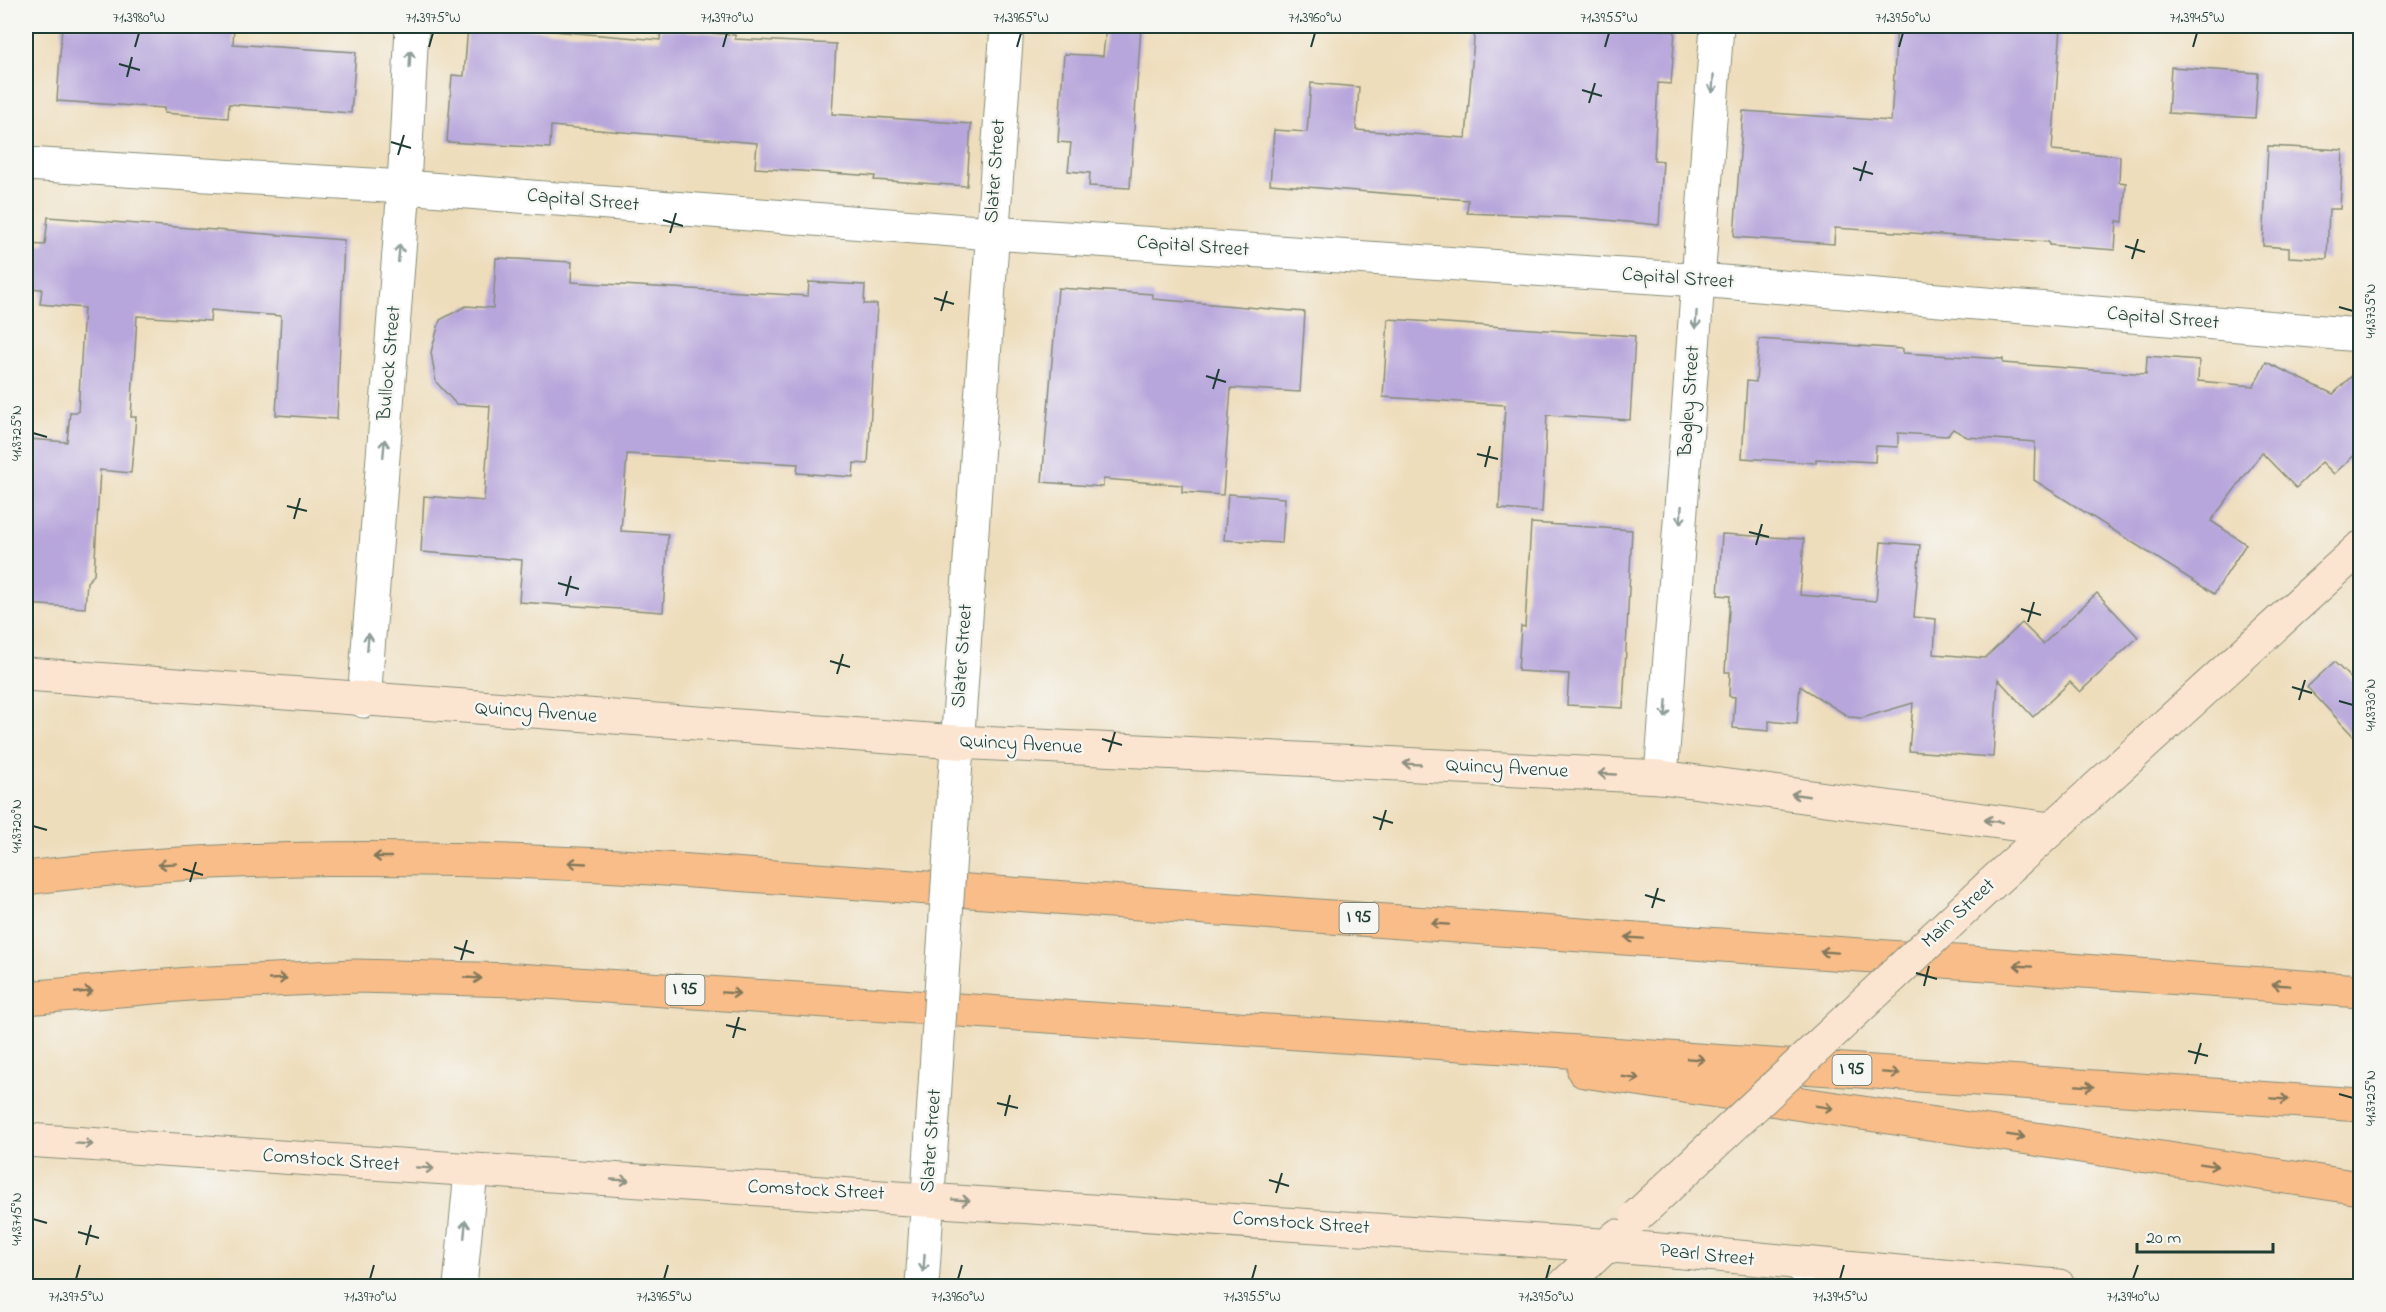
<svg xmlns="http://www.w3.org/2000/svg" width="2386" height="1312" viewBox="0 0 2386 1312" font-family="'Indie Flower',sans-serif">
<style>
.building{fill:#b7a6db}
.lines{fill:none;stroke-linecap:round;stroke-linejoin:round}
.street-casing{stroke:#868d78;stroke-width:35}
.secondary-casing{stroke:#868d78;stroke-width:35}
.highway-casing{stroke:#868d78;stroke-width:35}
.street{stroke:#fff;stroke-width:33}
.secondary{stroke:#fce5d0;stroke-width:33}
.highway{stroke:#f8bd89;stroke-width:33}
.street-bridge-casing{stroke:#868d78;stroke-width:35;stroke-linecap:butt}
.secondary-bridge-casing{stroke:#868d78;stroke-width:35;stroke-linecap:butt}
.street-bridge{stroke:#fff;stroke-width:33}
.secondary-bridge{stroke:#fce5d0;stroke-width:33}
.oneway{stroke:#8f9e9a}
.oneway2{stroke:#8e9182}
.oneway3{stroke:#81775a}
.ticks{fill:none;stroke:#1f3d34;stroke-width:2}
.labels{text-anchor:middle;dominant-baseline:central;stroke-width:5;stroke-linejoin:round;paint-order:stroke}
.shield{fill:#f6f6f2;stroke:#60746d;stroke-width:1.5}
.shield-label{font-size:18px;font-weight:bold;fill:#1f3d34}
.street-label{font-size:20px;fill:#1f3d34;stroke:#f6f6f2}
.neatline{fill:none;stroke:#1f3d34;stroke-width:2}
.ticks-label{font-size:15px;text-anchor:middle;fill:#1f3d34}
</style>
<rect width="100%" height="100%" fill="#f6f6f2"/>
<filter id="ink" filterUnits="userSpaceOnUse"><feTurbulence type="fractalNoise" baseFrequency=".0167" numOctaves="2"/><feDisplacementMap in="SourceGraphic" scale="12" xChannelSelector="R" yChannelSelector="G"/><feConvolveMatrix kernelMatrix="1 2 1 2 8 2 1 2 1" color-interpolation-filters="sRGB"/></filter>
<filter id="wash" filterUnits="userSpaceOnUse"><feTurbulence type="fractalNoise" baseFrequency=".008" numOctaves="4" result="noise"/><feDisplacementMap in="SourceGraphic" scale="24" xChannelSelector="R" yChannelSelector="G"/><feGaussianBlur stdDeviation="1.35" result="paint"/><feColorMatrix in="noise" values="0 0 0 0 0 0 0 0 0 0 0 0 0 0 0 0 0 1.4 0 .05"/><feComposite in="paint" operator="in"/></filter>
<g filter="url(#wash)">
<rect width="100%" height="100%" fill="#edb"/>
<g id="blocks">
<!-- building -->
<g class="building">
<polygon points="62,26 234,26 233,44 356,52 351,113 229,104 228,118 164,113 164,108 57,101"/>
<polygon points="468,26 518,26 517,28 660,40 661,29 735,35 735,39 836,44 832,114 971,124 967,186 874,180 875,176 755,168 757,143 551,126 550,148 447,142 452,75 464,76"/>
<polygon points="1106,26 1141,26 1130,188 1089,186 1090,173 1068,171 1071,143 1058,142 1064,54 1103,56"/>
<polygon points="1475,26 1622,26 1675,31 1671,84 1658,83 1654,160 1663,161 1659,225 1584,218 1467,213 1468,200 1270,184 1274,130 1307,132 1311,83 1359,87 1356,130 1466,138"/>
<polygon points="1897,26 2061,26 2052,150 2120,156 2119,182 2126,183 2123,222 2117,221 2115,250 2049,245 2049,242 1835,228 1834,244 1734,237 1743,111 1891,121"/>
<polygon points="2171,67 2258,73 2255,118 2168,113"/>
<polygon points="2268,146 2343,150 2340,209 2329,209 2327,259 2289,257 2289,248 2263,246"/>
<polygon points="48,217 344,240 337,419 276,415 281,316 211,310 210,321 137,316 131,417 136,417 131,473 100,470 94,575 87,582 85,608 26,604 29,439 67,442 70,412 78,412 84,308 40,304 42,289 26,288 26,244 45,245"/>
<polygon points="496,258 572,262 571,282 808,296 809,282 865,285 864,304 877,304 868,464 854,463 853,477 797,473 798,464 627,454 621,531 668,534 663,612 519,602 522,560 421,552 424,496 484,501 490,406 456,404 436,382 431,352 440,320 466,306 493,308"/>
<polygon points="1058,288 1153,294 1153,299 1305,312 1300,392 1231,388 1223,495 1182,492 1182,485 1103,479 1103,487 1042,482"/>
<polygon points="1388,319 1635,336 1630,420 1547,415 1542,512 1499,509 1505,405 1383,397"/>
<polygon points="1759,339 1903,349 1903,353 2003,359 2003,363 2146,374 2147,356 2199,360 2198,381 2254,386 2266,362 2333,394 2361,367 2361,449 2334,474 2322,462 2296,488 2262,453 2211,521 2246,544 2214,594 2034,480 2035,442 1967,437 1953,429 1947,436 1898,433 1898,447 1876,446 1875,462 1816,459 1816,463 1742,458 1747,381 1756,382"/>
<polygon points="1228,494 1285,498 1282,543 1224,540"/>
<polygon points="1531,523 1632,530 1623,708 1567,705 1569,674 1518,671 1521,626 1525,627"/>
<polygon points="1722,534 1804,539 1800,595 1876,601 1881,542 1920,545 1914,617 1936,619 1934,654 1985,658 2022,623 2043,644 2097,593 2138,637 2080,692 2070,682 2033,717 1998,679 1993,757 1909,751 1913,703 1862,718 1849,717 1800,686 1797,724 1769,721 1769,731 1733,728 1735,697 1729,696 1730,672 1725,672 1730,596 1718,595"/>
<polygon points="2334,662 2361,688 2361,744 2307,687"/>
</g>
</g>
</g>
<g filter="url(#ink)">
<use href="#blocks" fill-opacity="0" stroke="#868d78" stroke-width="1.5"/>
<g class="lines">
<!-- street casing -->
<g class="street-casing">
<g id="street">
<polyline points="26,164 404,187 991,233 1699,280 2360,335"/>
<polyline points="364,701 404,187 412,26"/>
<polyline points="1661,777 1717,26"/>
<polyline points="954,791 1007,26"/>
<polyline points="1798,1264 1827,1286"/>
<polyline points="460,1286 471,1171"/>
<polyline points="922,1286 932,1132"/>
</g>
</g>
<!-- secondary casing -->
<g class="secondary-casing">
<g id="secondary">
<polyline points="26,674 957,742 1661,777 2051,829"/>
<polyline points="1990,885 2360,548"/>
<path d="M26,1140c524,36 1049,66 1574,105 153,12 306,29 459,41"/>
<polyline points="1563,1286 1617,1236"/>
</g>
</g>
<!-- highway casing -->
<g class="highway-casing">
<g id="highway">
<path d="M26,878c203,-25 406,-23 610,-11l1724,124"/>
<polyline points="26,998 189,984 355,976 517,980 2360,1105"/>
<polyline points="1584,1071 2360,1188"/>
</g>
</g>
<!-- street -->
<use href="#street" class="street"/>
<!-- secondary -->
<use href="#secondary" class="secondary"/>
<!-- highway -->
<use href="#highway" class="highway"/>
<!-- street-bridge casing -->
<g class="street-bridge-casing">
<polyline id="street-bridge" points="932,1132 954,791"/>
</g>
<!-- secondary-bridge casing -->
<g class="secondary-bridge-casing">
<polyline id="secondary-bridge" points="1637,1216 1990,885"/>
</g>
<!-- street-bridge -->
<use href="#street-bridge" class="street-bridge"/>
<!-- secondary-bridge -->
<use href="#secondary-bridge" class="secondary-bridge"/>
</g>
<!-- one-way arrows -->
<defs><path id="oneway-shaft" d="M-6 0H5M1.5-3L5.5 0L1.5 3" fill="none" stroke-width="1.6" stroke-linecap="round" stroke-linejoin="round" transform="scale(1.5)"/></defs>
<g class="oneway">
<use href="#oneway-shaft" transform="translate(410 59) rotate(-87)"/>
<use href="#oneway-shaft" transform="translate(1713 84) rotate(94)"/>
<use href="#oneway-shaft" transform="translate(399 253) rotate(-85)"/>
<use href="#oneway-shaft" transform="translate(1696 320) rotate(94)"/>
<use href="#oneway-shaft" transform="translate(384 448) rotate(-85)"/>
<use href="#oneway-shaft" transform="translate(1681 515) rotate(94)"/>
<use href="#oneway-shaft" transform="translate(368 642) rotate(-85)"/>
<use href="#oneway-shaft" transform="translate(1666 709) rotate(94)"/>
<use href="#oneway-shaft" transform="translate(465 1229) rotate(-85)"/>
<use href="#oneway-shaft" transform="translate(924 1263) rotate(94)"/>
</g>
<g class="oneway2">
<use href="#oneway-shaft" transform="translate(1412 764) rotate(-177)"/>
<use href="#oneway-shaft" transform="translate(1607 774) rotate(-177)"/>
<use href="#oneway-shaft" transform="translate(1800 795) rotate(-172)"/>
<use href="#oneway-shaft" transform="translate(1993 821) rotate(-172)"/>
<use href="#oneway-shaft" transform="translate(84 1144) rotate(4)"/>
<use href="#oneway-shaft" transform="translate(425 1168) rotate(4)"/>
<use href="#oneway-shaft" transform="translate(620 1180) rotate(3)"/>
<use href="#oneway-shaft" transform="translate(961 1200) rotate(4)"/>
</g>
<g class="oneway3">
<use href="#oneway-shaft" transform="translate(382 857) rotate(180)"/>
<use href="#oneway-shaft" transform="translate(577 863) rotate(-177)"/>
<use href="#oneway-shaft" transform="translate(167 864) rotate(176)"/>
<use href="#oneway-shaft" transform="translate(1440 924) rotate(-176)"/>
<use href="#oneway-shaft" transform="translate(1634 938) rotate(-176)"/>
<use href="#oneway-shaft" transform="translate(1829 952) rotate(-176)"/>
<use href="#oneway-shaft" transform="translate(2023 966) rotate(-176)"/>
<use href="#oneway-shaft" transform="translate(473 978) rotate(3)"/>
<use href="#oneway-shaft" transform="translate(278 979) rotate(-3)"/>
<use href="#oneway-shaft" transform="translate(2281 985) rotate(-176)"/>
<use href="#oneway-shaft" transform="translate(84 992) rotate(-5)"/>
<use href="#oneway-shaft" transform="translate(731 993) rotate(4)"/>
<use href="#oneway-shaft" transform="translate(1696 1059) rotate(4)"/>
<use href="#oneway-shaft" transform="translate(1891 1073) rotate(4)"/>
<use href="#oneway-shaft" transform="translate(1631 1078) rotate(9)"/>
<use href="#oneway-shaft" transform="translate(2085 1086) rotate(4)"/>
<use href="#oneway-shaft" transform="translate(2280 1099) rotate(4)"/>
<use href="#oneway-shaft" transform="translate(1824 1107) rotate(9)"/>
<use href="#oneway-shaft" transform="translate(2016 1136) rotate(9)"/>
<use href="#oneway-shaft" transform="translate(2209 1165) rotate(9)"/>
</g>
</g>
<!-- ticks -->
<path class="ticks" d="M135,47l4,-14M429,47l4,-14M723,47l4,-14M1017,47l4,-14M1311,47l4,-14M1605,47l4,-14M1899,47l4,-14M2193,47l4,-14M119,64l21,6M127,77l5,-20M1582,90l20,6M1589,103l6,-20M391,142l20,6M398,155l6,-20M1853,168l20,6M1860,181l6,-20M663,220l20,6M670,233l6,-20M2125,246l20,6M2132,259l6,-20M934,298l20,6M2339,307l14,4M941,311l6,-20M1206,376l20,6M1213,389l6,-20M33,433l14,4M1477,454l21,5M1485,467l5,-21M287,506l20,5M294,519l6,-21M1749,532l20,5M1756,545l6,-21M558,583l21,6M566,596l5,-20M2021,609l20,6M2028,622l6,-20M830,661l20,6M837,674l6,-20M2292,687l20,6M2299,700l6,-20M2339,701l14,4M1102,739l20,6M1109,752l6,-20M1373,817l20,6M33,826l14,4M1380,830l6,-20M183,869l20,6M190,882l6,-20M1645,895l20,6M1652,908l6,-20M454,947l20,6M461,960l6,-20M1916,973l21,6M1924,986l5,-20M726,1025l20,5M733,1038l6,-21M2188,1051l20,5M2195,1064l6,-21M2339,1094l14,4M997,1103l21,5M1005,1116l5,-21M1269,1180l20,6M1276,1193l6,-20M33,1219l14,4M78,1232l21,6M86,1245l5,-20M76,1279l4,-14M370,1279l4,-14M664,1279l4,-14M958,1279l4,-14M1252,1279l4,-14M1546,1279l4,-14M1840,1279l4,-14M2133,1279l5,-14"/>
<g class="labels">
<!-- shield labels -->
<g class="shield">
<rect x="1339.5" y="903" width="39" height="30" rx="4.5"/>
<rect x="665.5" y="975" width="39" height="30" rx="4.5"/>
<rect x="1832.5" y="1055" width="39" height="30" rx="4.5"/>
</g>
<g class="shield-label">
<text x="1359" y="918">I 95</text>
<text x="685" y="990">I 95</text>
<text x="1852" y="1070">I 95</text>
</g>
<!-- street labels -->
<g class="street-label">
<text transform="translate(996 171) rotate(-86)">Slater Street</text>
<text transform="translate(583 201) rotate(5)">Capital Street</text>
<text transform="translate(1193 247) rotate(4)">Capital Street</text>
<text transform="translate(1678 279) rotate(4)">Capital Street</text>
<text transform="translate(2163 319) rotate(5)">Capital Street</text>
<text transform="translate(390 363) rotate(-85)">Bullock Street</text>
<text transform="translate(1690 401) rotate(-86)">Bagley Street</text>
<text transform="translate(963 656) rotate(-86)">Slater Street</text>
<text transform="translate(536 713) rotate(4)">Quincy Avenue</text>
<text transform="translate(1021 745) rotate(3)">Quincy Avenue</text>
<text transform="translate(1507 769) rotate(3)">Quincy Avenue</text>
<text transform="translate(1959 914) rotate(-43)">Main Street</text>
<text transform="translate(932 1141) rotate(-86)">Slater Street</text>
<text transform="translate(331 1161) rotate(4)">Comstock Street</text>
<text transform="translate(816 1191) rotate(3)">Comstock Street</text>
<text transform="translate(1301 1224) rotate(4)">Comstock Street</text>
<text transform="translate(1707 1256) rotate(6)">Pearl Street</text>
</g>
</g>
<!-- margin -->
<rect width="2386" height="1312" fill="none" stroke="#f6f6f2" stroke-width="66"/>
<!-- scale -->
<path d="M2137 1243v9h136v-9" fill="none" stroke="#1f3d34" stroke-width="3"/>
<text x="2146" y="1243" font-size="18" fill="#1f3d34" stroke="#f6f6f2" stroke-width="4.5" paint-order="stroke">20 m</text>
<rect x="33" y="33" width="2320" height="1246" class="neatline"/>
<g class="ticks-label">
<text x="139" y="22">71.3980°W</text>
<text x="433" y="22">71.3975°W</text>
<text x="727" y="22">71.3970°W</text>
<text x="1021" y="22">71.3965°W</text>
<text x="1315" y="22">71.3960°W</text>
<text x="1609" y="22">71.3955°W</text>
<text x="1903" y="22">71.3950°W</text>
<text x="2197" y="22">71.3945°W</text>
<text transform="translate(2370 311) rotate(-90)" y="5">41.8735°N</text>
<text transform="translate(16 433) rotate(-90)" y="5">41.8725°N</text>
<text transform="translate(2370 705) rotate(-90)" y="5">41.8730°N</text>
<text transform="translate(16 826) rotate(-90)" y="5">41.8720°N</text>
<text transform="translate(2370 1098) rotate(-90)" y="5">41.8725°N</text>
<text transform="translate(16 1219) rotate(-90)" y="5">41.8715°N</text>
<text x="76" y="1301">71.3975°W</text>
<text x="370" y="1301">71.3970°W</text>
<text x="664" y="1301">71.3965°W</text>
<text x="958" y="1301">71.3960°W</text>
<text x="1252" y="1301">71.3955°W</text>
<text x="1546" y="1301">71.3950°W</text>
<text x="1840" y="1301">71.3945°W</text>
<text x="2133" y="1301">71.3940°W</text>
</g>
</svg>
